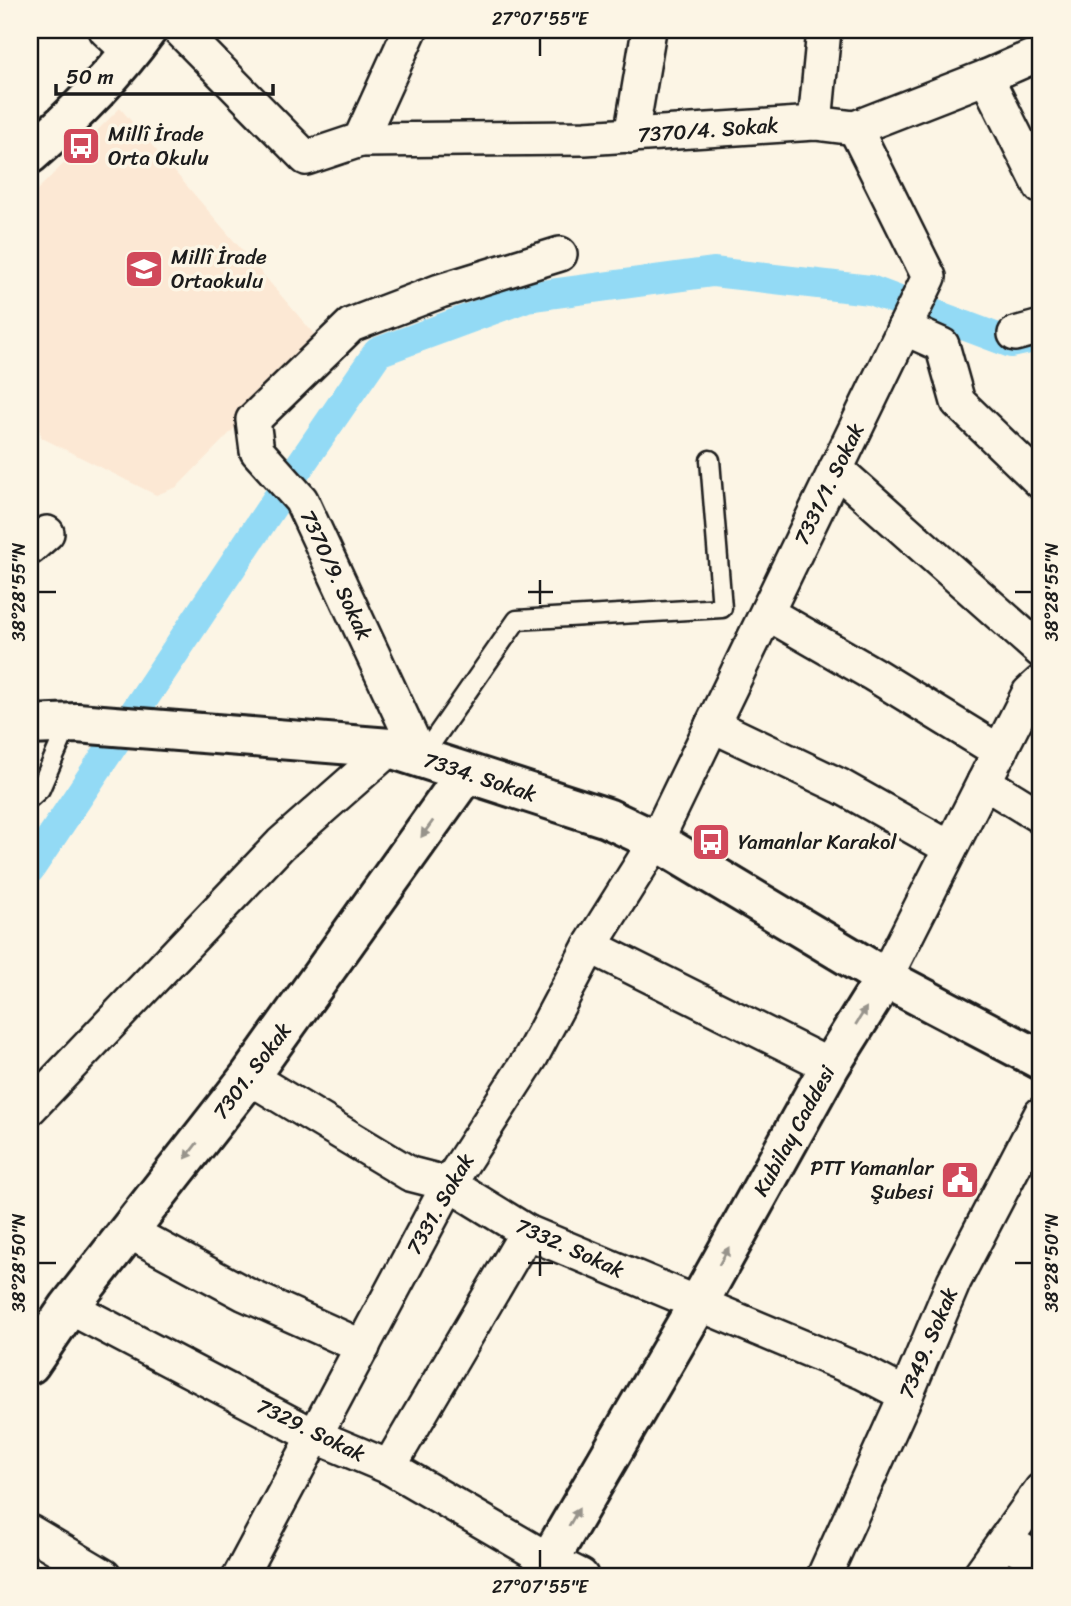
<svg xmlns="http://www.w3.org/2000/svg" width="1071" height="1606" viewBox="0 0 1071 1606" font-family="Sriracha,sans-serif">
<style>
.built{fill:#fce8d4}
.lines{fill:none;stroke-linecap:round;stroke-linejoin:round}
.canal{stroke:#93daf5;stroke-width:30}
.service-casing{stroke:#1c1c1c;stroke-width:23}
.minor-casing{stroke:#1c1c1c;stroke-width:38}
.tertiary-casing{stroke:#1c1c1c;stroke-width:44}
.service{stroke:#fcf5e5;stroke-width:18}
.minor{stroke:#fcf5e5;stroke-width:33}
.tertiary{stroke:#fcf5e5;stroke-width:38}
.oneway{fill:#97938b}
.ticks{fill:none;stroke:#1c1c1c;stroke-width:2.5}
.labels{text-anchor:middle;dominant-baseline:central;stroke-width:7;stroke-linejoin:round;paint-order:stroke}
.street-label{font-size:21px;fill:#1c1c1c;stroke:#fcf5e5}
.poi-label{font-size:21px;fill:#1c1c1c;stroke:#fcf5e5;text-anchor:start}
.neatline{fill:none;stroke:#1c1c1c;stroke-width:2.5}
.ticks-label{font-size:18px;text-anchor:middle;fill:#1c1c1c}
</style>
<rect width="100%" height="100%" fill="#fcf5e5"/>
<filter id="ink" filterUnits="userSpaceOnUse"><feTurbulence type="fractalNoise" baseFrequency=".0143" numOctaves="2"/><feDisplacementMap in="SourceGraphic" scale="14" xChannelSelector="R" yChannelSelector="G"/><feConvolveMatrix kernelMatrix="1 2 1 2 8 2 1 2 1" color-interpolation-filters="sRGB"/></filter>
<g filter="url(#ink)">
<!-- built -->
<polygon class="built" points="120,108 320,341 177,487 156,495 42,438 30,402 30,197"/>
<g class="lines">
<!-- canal -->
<polyline class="canal" points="30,869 279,496 378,352 527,297 713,272 870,290 1011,343 1038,337"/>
<!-- service casing -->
<g class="service-casing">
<g id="service">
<polyline points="421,758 517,620 722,608 710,460"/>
<polyline points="30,798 40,789 69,723"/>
</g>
</g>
<!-- minor casing -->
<g class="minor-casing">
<g id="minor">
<polyline points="106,30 131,53"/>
<polyline points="180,30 306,158 360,140 410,30"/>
<polyline points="986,77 1041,187"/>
<polyline points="815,123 824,30"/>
<polyline points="631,136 649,30"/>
<polyline points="360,140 585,138 815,123 855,128 986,77 1041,53"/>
<polyline points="904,328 942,345 958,402 1041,482"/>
<polyline points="1015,334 1041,327"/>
<polyline points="836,469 1041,651"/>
<polyline points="30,548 47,533"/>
<polyline points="767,613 873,674 1000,752"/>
<polyline points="712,725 840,786 950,848"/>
<polyline points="421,758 301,500 257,451 253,420 351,325 440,291 560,254"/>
<polyline points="984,782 1041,817"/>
<polyline points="590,946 830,1066"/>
<polyline points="885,978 1029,693 1041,682"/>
<polyline points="249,1077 410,1174 449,1184 527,1232 862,1372 906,1395"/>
<polyline points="30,1108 281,844 390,748"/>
<polyline points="128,1231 245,1294 363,1347"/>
<polyline points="69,1307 315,1436 389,1467 549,1560 581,1576"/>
<polyline points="389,1467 527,1232"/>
<polyline points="30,1532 104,1576"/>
<polyline points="1005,1541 1041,1561"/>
<polyline points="240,1576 449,1184 531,1057 590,946 656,841 929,277 855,128"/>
<polyline points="824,1576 906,1395 954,1281 1041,1114"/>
<polyline points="979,1576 1041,1490"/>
</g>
</g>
<!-- tertiary casing -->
<g class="tertiary-casing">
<g id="tertiary">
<path d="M30,154c43,-37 84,-78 117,-124"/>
<polyline points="30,725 77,723 390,748 607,818 656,841 885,978 1041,1060"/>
<polyline points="30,1364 69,1307 249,1077 466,773"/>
<polyline points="540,1576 698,1304 830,1066 885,978"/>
</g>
</g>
<!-- service -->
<use href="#service" class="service"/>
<!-- minor -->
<use href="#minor" class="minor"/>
<!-- tertiary -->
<use href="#tertiary" class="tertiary"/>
</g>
<!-- one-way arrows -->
<defs><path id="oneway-solid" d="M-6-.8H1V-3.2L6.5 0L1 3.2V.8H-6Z" transform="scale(1.75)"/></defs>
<g class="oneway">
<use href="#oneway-solid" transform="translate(427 829) rotate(126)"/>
<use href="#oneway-solid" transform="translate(861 1016) rotate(-58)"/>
<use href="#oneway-solid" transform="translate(191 1151) rotate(128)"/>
<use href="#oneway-solid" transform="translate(724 1256) rotate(-61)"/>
<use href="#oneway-solid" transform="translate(574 1517) rotate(-60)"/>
</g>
</g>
<!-- ticks -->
<path class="ticks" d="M540,38v18M540,580v24M38,592h18M528,592h25M1015,592h17M540,1251v25M38,1263h18M528,1263h25M1015,1263h17M540,1550v18"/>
<!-- icons -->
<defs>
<g id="bus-square" transform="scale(2.0125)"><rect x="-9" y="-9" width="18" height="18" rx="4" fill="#d1495b" stroke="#fcf5e5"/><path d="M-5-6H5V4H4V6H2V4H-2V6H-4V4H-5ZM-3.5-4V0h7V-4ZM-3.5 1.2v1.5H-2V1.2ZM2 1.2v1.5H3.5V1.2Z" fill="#fff"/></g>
<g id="school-square" transform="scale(2.0125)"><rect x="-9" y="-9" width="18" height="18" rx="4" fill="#d1495b" stroke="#fcf5e5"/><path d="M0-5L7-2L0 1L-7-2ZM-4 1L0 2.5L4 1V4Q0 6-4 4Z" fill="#fff"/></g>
<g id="civic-square" transform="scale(2.0125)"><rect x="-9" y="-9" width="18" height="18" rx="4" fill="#d1495b" stroke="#fcf5e5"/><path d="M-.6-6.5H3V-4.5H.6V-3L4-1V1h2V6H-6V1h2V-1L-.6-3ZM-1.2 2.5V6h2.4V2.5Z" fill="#fff"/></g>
</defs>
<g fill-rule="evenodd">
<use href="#bus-square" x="81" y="146"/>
<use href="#school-square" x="144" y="269"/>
<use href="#bus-square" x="711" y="842"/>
<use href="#civic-square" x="960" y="1180"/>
</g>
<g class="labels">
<!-- street labels -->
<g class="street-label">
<text transform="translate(708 130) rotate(-4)">7370/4. Sokak</text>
<text transform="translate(829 484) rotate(-64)">7331/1. Sokak</text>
<text transform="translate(336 575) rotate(65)">7370/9. Sokak</text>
<text transform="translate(480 777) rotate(18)">7334. Sokak</text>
<text transform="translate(252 1071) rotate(-53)">7301. Sokak</text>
<text transform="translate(794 1131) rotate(-61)">Kubilay Caddesi</text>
<text transform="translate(440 1204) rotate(-60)">7331. Sokak</text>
<text transform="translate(570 1248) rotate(24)">7332. Sokak</text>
<text transform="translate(928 1343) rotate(-67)">7349. Sokak</text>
<text transform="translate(311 1430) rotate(26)">7329. Sokak</text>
</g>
<!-- poi labels -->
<g class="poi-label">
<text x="108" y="134">Millî İrade<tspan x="108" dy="24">Orta Okulu</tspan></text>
<text x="171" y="257">Millî İrade<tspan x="171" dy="24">Ortaokulu</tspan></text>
<text x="738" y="842">Yamanlar Karakol</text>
<text x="933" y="1168" text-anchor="end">PTT Yamanlar<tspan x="933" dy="24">Şubesi</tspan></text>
</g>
</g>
<!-- margin -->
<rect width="1071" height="1606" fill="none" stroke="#fcf5e5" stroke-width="77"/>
<!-- scale -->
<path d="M56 84v10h217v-10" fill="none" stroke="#1c1c1c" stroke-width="3.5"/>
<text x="66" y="84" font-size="21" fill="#1c1c1c" stroke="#fcf5e5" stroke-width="5" paint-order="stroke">50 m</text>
<rect x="38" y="38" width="994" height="1530" class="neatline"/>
<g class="ticks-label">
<text x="540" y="25">27°07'55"E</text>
<text transform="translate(19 592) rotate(-90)" y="6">38°28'55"N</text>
<text transform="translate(1052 592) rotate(-90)" y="6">38°28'55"N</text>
<text transform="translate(19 1263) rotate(-90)" y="6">38°28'50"N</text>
<text transform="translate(1052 1263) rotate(-90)" y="6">38°28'50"N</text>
<text x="540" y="1593">27°07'55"E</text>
</g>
</svg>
